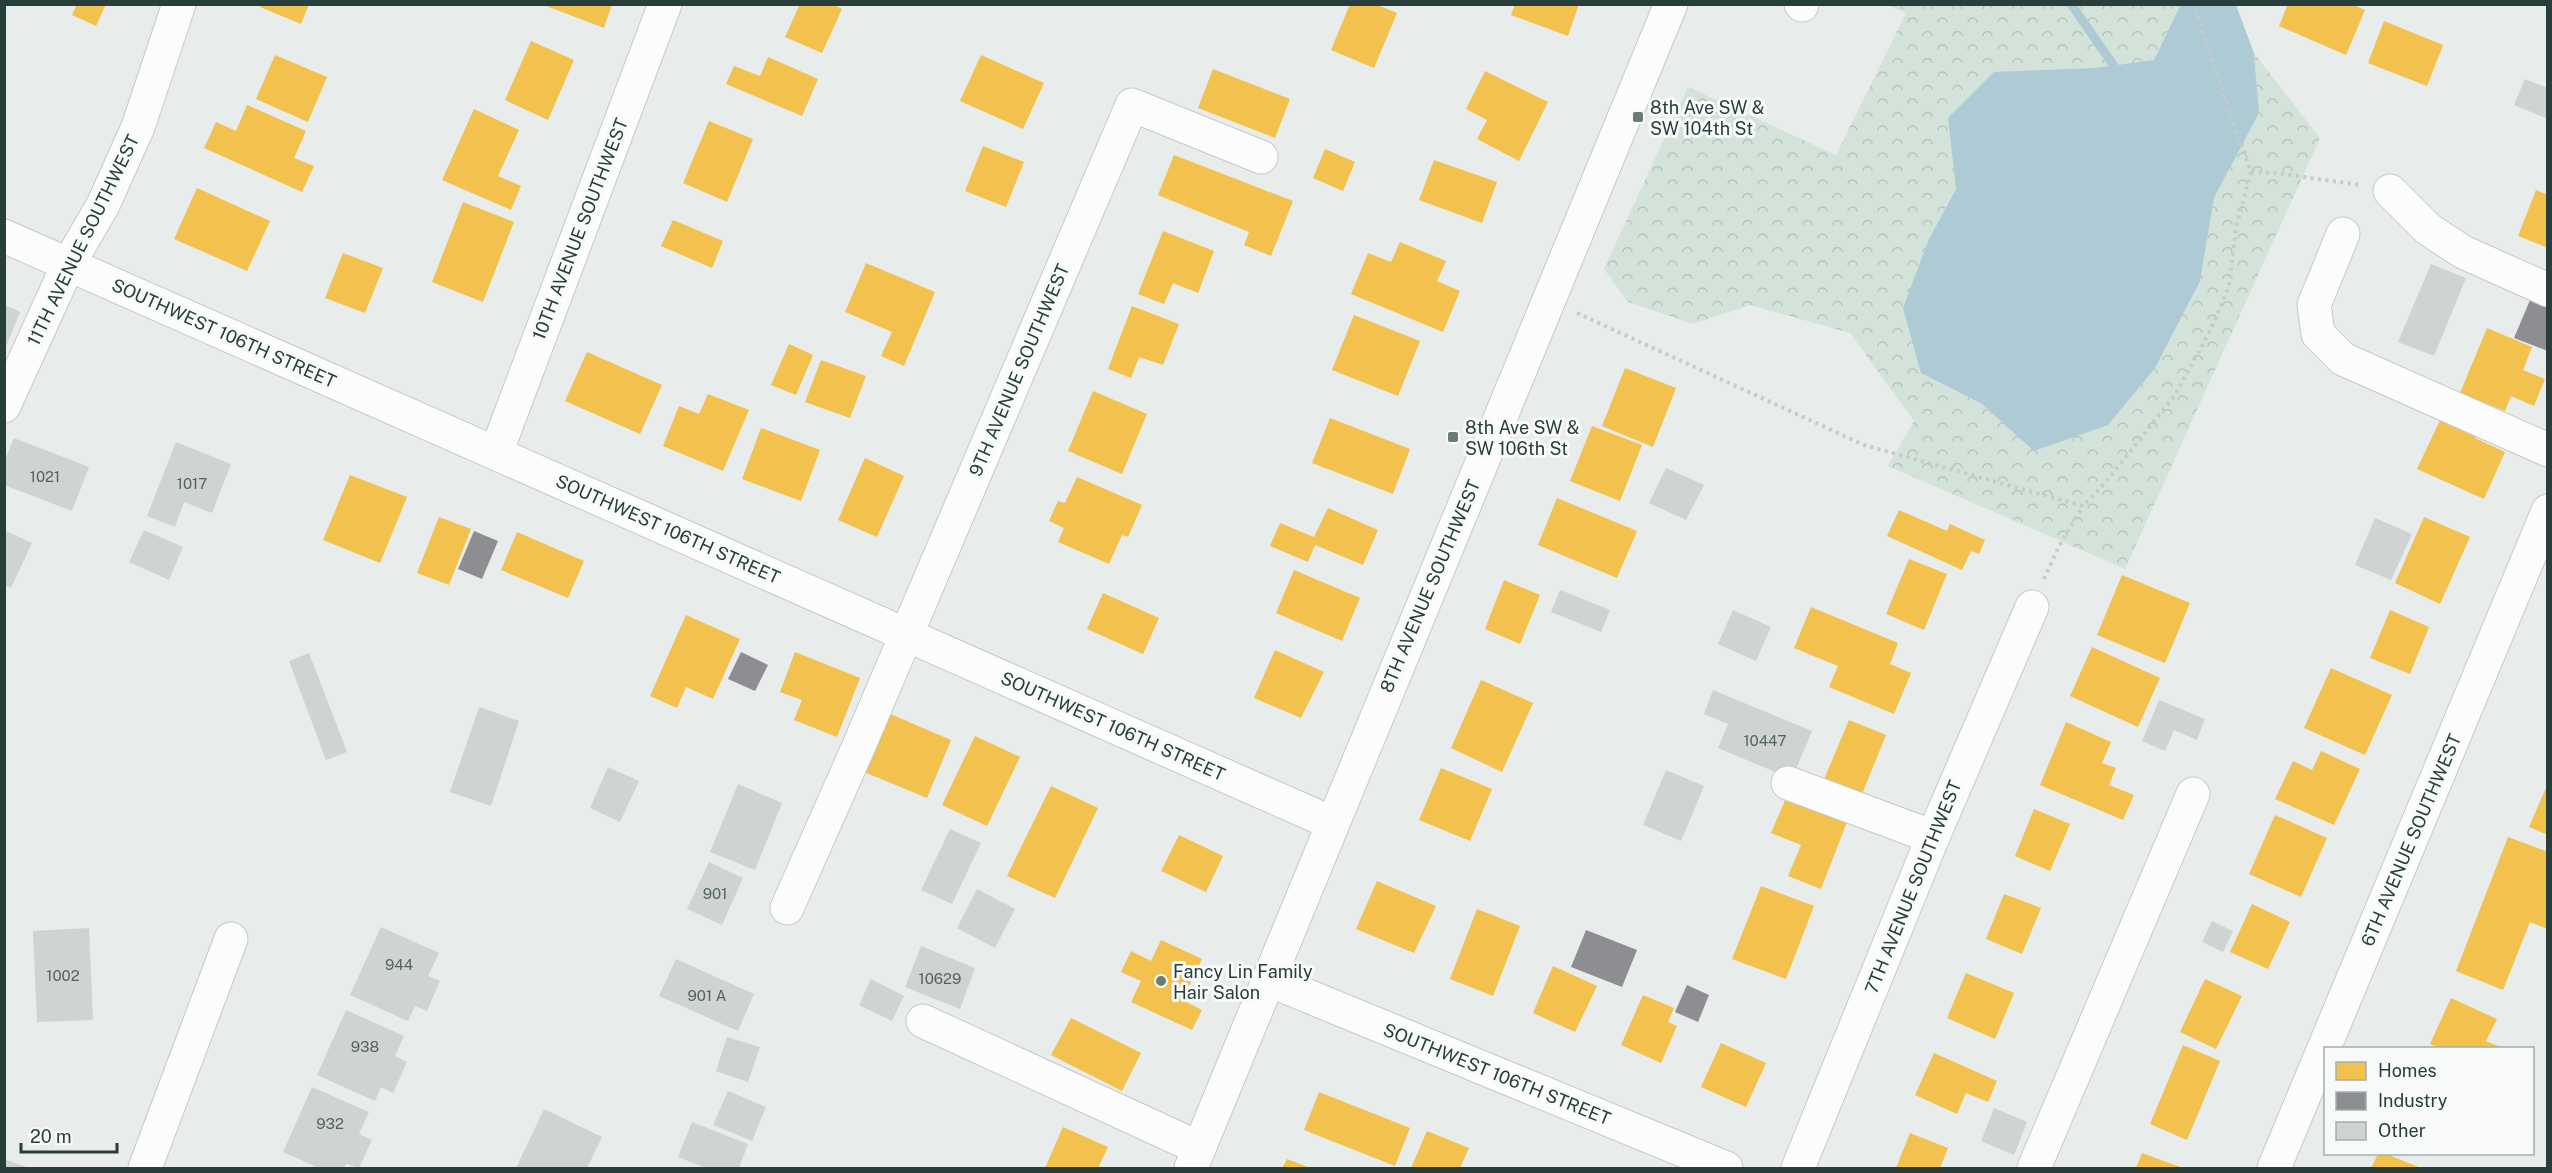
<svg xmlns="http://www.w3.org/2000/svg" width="2552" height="1173" viewBox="0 0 2552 1173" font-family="'Public Sans',sans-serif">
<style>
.forest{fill:url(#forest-crowns)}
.water{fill:#aecad5}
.homes{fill:#f2c14e}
.industry{fill:#8d8d92}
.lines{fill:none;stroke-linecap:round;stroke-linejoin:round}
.stream{stroke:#aecad5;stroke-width:9}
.building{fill:#cfd3d2}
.minor-casing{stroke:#c5c9c8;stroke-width:35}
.path{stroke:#c4cbca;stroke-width:4;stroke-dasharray:3 4.5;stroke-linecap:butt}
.minor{stroke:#fcfcfc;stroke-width:33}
.poi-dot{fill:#6b7b78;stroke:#f7faf9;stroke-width:2}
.labels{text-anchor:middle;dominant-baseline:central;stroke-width:6;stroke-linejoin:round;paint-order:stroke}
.number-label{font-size:15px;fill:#526462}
.poi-label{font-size:18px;fill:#273e3b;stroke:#f7faf9;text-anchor:start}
.street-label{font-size:18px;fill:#273e3b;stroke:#f7faf9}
</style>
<defs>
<pattern id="forest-crowns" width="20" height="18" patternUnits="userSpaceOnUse" patternTransform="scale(1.5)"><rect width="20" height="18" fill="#d3e3da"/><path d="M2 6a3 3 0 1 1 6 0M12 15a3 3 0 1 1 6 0" fill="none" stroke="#b5c4bc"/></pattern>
</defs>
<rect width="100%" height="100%" fill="#e8ecea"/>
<!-- forest -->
<polygon class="forest" points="1889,5 2181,5 2154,60 2094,68 1948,118 1956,189 1929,239 1921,373 1982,404 2035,451 2200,281 2214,198 2259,113 2254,53 2320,138 2125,569 1888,466 1914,421 1850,333 1750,305 1693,324 1628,302 1604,269 1688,87 1836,155 1906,13"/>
<!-- water -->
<polygon class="water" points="2181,4 2236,5 2254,53 2259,113 2214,198 2200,281 2155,368 2108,425 2034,451 1982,404 1921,373 1903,308 1929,239 1956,189 1948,118 1994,72 2094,68 2154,60"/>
<!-- homes -->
<g class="homes">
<polygon points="77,4 106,4 96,26 72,15"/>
<polygon points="261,4 309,4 301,24 260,7"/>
<polygon points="541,4 612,4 604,28"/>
<polygon points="800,4 832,4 842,9 822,53 785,37"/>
<polygon points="1350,4 1375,4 1397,13 1374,68 1331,50"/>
<polygon points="1515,4 1579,4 1568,36 1511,15"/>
<polygon points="2288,4 2351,4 2365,10 2346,55 2279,26"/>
<polygon points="2384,21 2443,45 2427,86 2368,63"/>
<polygon points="531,41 574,60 548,120 505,100"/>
<polygon points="275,55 327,77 308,122 256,99"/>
<polygon points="981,55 1044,83 1023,129 960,101"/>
<polygon points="768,57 818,79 802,116 726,84 734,66 760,76"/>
<polygon points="1213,69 1290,99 1275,138 1198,108"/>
<polygon points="1485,71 1548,102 1519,161 1477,139 1487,120 1466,109"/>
<polygon points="247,105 306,131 294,158 314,166 302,192 204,148 216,122 236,131"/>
<polygon points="474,109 519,130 498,176 521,186 511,210 442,180"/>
<polygon points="709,121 753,139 727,202 683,183"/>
<polygon points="983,146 1024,162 1006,207 965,191"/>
<polygon points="1325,149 1355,162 1343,191 1313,178"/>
<polygon points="1174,155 1293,201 1271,256 1244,245 1249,232 1158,195"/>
<polygon points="1434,160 1497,182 1482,223 1419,200"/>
<polygon points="197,188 270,221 247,271 174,239"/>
<polygon points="2536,190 2548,195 2548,248 2518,236"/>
<polygon points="463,202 514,222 483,302 432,282"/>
<polygon points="673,220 723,241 712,268 661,246"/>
<polygon points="1163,231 1214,251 1198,293 1173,283 1164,304 1138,294"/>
<polygon points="1400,242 1446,261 1437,281 1460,291 1443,332 1351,294 1368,253 1391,262"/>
<polygon points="343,253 383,268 365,313 325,298"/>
<polygon points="866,263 935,292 904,366 881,356 892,332 845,312"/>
<polygon points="1132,306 1179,324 1163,365 1139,357 1131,378 1108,369"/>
<polygon points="1354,315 1420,341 1398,396 1332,370"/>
<polygon points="2487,328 2532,347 2523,370 2545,379 2534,406 2511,396 2505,411 2460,393"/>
<polygon points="789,344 813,355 796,395 771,385"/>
<polygon points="587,352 662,385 640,434 565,401"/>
<polygon points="821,360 866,376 850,418 805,402"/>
<polygon points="1625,368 1676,388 1653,447 1602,426"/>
<polygon points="1093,391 1147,414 1122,474 1068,451"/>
<polygon points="708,394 749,410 723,471 663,446 679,406 699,414"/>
<polygon points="2442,416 2478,432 2475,438 2505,452 2484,499 2417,469"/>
<polygon points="1330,418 1410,449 1393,494 1312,463"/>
<polygon points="1592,426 1642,445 1620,501 1570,481"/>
<polygon points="761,428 820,450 801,501 742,479"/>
<polygon points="865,458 904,476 877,537 838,520"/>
<polygon points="350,475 407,497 380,563 323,540"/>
<polygon points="1077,477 1142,505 1128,537 1122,535 1109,564 1058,542 1064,528 1049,521 1058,501 1065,503"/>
<polygon points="1557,498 1637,531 1617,578 1538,545"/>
<polygon points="1328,508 1378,530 1363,565 1315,545 1308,562 1270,546 1280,523 1314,537"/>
<polygon points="1899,510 1947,531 1950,524 1985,540 1979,554 1971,551 1962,570 1887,536"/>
<polygon points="439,517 471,529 449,585 417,573"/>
<polygon points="2424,517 2470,537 2440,604 2395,583"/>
<polygon points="517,532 584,561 568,598 501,570"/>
<polygon points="1909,559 1947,574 1924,630 1886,614"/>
<polygon points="1294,570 1360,598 1342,641 1276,613"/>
<polygon points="2122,575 2190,603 2165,663 2097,635"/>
<polygon points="1504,580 1540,595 1520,644 1485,629"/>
<polygon points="1103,593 1159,618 1143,654 1087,629"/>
<polygon points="1811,607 1898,643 1890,664 1911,673 1894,714 1829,687 1838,666 1794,648"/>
<polygon points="2390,610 2429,627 2410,674 2370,658"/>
<polygon points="686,615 740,639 713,699 686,687 677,708 650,696"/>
<polygon points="2092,647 2160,678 2138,727 2070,696"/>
<polygon points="1275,650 1324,672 1301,718 1254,698"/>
<polygon points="795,652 860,678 837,737 794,720 802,700 780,692"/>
<polygon points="2331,668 2392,695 2365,755 2304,728"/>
<polygon points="1481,680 1533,703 1502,772 1451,748"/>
<polygon points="888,713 951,740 927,798 864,772"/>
<polygon points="1849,720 1886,735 1858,804 1820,789"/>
<polygon points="2066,722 2111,742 2102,763 2116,768 2109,785 2134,795 2123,820 2040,785"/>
<polygon points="975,736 1020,757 987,826 942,805"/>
<polygon points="2321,751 2360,769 2334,825 2275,799 2293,761 2312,770"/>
<polygon points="1441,768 1492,789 1470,841 1419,820"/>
<polygon points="2548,783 2548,835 2529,827"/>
<polygon points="1051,786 1098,808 1055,898 1007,876"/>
<polygon points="1786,798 1847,822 1821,889 1788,876 1801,845 1771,833"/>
<polygon points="2034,809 2070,824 2050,871 2015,856"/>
<polygon points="2275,815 2327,838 2301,897 2249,874"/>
<polygon points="1179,835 1223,856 1206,892 1161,871"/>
<polygon points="2508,837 2548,852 2548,929 2530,922 2503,990 2456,971"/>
<polygon points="1377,881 1436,906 1414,953 1356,929"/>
<polygon points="1761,886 1814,906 1786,979 1732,959"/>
<polygon points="2004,894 2041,908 2022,954 1986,939"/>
<polygon points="2252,904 2290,922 2268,969 2230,952"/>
<polygon points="1477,909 1520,926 1493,996 1450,979"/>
<polygon points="1161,940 1202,959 1182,1000 1202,1010 1192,1030 1131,1002 1141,981 1121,972 1131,951 1151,961"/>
<polygon points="1553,966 1597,986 1575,1032 1533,1013"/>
<polygon points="1966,973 2014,993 1995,1039 1947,1018"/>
<polygon points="2205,979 2242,996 2216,1049 2180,1032"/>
<polygon points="1643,995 1674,1008 1668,1022 1677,1026 1661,1063 1621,1045"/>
<polygon points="2451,998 2497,1019 2486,1041 2503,1048 2440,1048 2430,1044"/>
<polygon points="1071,1018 1141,1053 1122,1091 1051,1055"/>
<polygon points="1721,1043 1766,1063 1746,1107 1701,1087"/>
<polygon points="2183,1045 2220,1061 2187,1140 2150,1124"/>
<polygon points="1934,1053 1997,1081 1988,1102 1966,1093 1957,1114 1915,1095"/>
<polygon points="1319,1092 1410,1128 1395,1166 1304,1130"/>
<polygon points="1063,1127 1108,1147 1098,1168 1045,1168"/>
<polygon points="1427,1131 1469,1148 1460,1168 1411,1168"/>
<polygon points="1910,1133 1948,1148 1940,1168 1896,1168"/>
<polygon points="2142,1153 2180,1167 2179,1168 2136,1168"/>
<polygon points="2378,1154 2386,1154 2421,1168 2371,1168"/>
<polygon points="1287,1159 1310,1168 1282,1168"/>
</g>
<!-- industry -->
<g class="industry">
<polygon points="2533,293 2548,299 2548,351 2514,338"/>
<polygon points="474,531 498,541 482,579 458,569"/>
<polygon points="741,652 768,665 755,691 728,679"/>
<polygon points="1586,930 1637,950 1622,987 1571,967"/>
<polygon points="1687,985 1709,995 1698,1022 1675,1012"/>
</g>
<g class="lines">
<!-- stream -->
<polyline class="stream" points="2071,4 2114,66"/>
</g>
<!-- building -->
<g class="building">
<polygon points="2525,79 2548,88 2548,119 2514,105"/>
<polygon points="2431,264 2466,278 2434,356 2398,342"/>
<polygon points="5,305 20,312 5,349"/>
<polygon points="14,438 89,467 72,511 4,485 4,462"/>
<polygon points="176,442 231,464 212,513 184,502 175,527 147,516"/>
<polygon points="1666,468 1704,485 1686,520 1649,503"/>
<polygon points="2375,518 2412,534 2391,580 2355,565"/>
<polygon points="4,530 32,543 11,588 4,585"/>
<polygon points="144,530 183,547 169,580 129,562"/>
<polygon points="1560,590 1610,610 1601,632 1551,612"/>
<polygon points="1733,610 1771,627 1756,661 1718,644"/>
<polygon points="309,653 347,752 326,760 289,661"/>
<polygon points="1713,690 1812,731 1792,779 1718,748 1728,724 1704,714"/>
<polygon points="2159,700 2205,719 2197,740 2174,730 2165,751 2142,741"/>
<polygon points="479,707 519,721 491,806 450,792"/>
<polygon points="608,767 639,781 620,822 590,808"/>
<polygon points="1666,770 1704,786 1681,841 1643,825"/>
<polygon points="738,784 782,803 755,870 710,852"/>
<polygon points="950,829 981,843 952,904 921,890"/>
<polygon points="709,862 743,878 722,925 687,909"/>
<polygon points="977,889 1015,909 995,948 957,928"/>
<polygon points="2212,921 2233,931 2223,952 2202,942"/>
<polygon points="381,927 439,953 428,976 440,981 427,1011 415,1006 408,1021 350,995"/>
<polygon points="89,928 93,1020 37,1022 33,931"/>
<polygon points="921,946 975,968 960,1009 905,987"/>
<polygon points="676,959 754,994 738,1031 659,996"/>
<polygon points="871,979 904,996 892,1021 859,1005"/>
<polygon points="346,1010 404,1036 395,1056 407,1062 393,1093 381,1087 375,1101 317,1075"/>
<polygon points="727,1037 760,1047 748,1082 716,1071"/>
<polygon points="312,1087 369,1112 359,1134 372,1140 359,1168 346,1164 344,1168 319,1168 283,1152"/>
<polygon points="728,1091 766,1107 752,1141 713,1125"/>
<polygon points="1994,1108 2027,1122 2014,1155 1981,1141"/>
<polygon points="544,1109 602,1137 587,1168 516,1168"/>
<polygon points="692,1122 748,1144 739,1168 706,1168 678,1157"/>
<polygon points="4,1159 30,1168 4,1168"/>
</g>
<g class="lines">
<!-- minor casing -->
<g class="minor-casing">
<g id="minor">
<polyline points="1801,4 1802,5"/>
<polyline points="2390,191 2428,229 2463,252 2548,290"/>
<polyline points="2343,234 2314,305 2318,334 2343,359 2548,450"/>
<polyline points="4,236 1332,823"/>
<polyline points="4,406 68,265 103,205 138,127 179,4"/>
<polyline points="496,453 665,4"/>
<polyline points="1788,783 1933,837"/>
<polyline points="787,908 858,748 1132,105 1261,157"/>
<polyline points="1269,980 1726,1168"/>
<polyline points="923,1021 1199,1148"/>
<polyline points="145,1168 231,939"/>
<polyline points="1191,1168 1671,4"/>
<polyline points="1798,1168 1933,837 2032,607"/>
<polyline points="2034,1168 2193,794"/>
<polyline points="2274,1168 2548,511"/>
</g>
</g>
<!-- path -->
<g class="path">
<polyline points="2251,172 2276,173 2360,185"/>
<polyline points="1577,313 1864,445 2083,506 2104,484 2175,395 2211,329 2229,286 2236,227 2251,172 2193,4"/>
<polyline points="2044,579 2059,546 2083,506"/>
</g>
<!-- minor -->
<use href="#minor" class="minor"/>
</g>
<!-- markers -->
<g class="poi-dot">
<rect x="1632" y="111" width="12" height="12" rx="3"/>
<rect x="1447" y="431" width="12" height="12" rx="3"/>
<circle cx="1161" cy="981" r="6"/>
</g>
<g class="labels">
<!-- number labels -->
<g class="number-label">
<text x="45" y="476">1021</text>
<text x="192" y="483">1017</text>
<text x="1765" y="740">10447</text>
<text x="715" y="893">901</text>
<text x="399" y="964">944</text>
<text x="63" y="975">1002</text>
<text x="940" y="978">10629</text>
<text x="707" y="995">901 A</text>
<text x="365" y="1046">938</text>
<text x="330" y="1123">932</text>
</g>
<!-- poi labels -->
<g class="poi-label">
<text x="1650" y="107">8th Ave SW &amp;<tspan x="1650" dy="21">SW 104th St</tspan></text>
<text x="1465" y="427">8th Ave SW &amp;<tspan x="1465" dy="21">SW 106th St</tspan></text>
<text x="1173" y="971">Fancy Lin Family<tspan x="1173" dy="21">Hair Salon</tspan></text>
</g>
<!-- street labels -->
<g class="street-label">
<text transform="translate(580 229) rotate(-69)">10TH AVENUE SOUTHWEST</text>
<text transform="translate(83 240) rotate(-64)">11TH AVENUE SOUTHWEST</text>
<text transform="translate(224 333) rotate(24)">SOUTHWEST 106TH STREET</text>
<text transform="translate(1019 370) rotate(-67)">9TH AVENUE SOUTHWEST</text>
<text transform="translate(668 529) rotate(24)">SOUTHWEST 106TH STREET</text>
<text transform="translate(1430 586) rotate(-67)">8TH AVENUE SOUTHWEST</text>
<text transform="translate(1113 726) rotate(24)">SOUTHWEST 106TH STREET</text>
<text transform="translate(2411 840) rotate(-67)">6TH AVENUE SOUTHWEST</text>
<text transform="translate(1913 887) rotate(-68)">7TH AVENUE SOUTHWEST</text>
<text transform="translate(1497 1074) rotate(22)">SOUTHWEST 106TH STREET</text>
</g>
</g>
<!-- border -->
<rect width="2552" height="1173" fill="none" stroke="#273e3b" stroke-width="12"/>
<!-- legend -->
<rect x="2324" y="1047" width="210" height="108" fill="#f7faf9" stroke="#a4afad" stroke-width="1.5"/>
<rect x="2336" y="1062" width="30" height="18" fill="#f2c14e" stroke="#a4afad" stroke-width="1.5"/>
<text x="2378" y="1077" font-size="18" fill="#273e3b">Homes</text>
<rect x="2336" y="1092" width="30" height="18" fill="#8d8d92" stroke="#a4afad" stroke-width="1.5"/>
<text x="2378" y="1107" font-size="18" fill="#273e3b">Industry</text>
<rect x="2336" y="1122" width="30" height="18" fill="#cfd3d2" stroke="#a4afad" stroke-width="1.5"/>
<text x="2378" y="1137" font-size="18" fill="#273e3b">Other</text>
<!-- scale -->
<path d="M21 1143v9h96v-9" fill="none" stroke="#273e3b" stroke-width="3"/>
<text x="30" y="1143" font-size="18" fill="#273e3b" stroke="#f7faf9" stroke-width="4.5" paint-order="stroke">20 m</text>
</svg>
